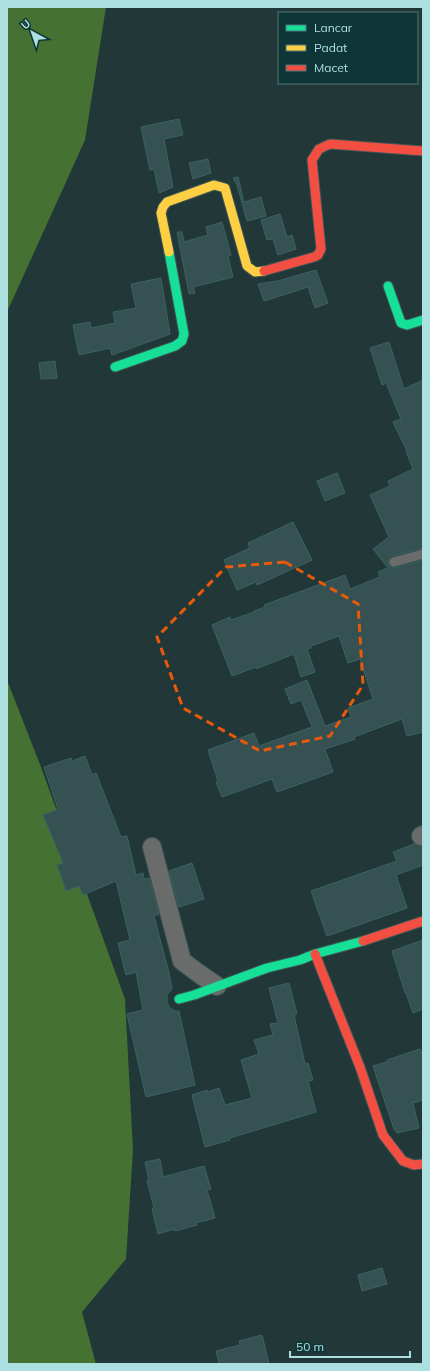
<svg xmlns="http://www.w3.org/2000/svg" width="430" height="1371" viewBox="0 0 430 1371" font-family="Mulish,sans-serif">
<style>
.forest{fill:#457132}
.building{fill:#355151;stroke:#3b6363}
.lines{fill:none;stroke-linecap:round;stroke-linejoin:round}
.lane-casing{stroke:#3c5555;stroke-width:11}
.street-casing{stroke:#3c5555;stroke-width:20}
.fast-casing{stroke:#3c5555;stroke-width:11}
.slow-casing{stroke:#3c5555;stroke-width:11}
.jam-casing{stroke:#3c5555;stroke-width:11}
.lane{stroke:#6a6b6b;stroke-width:9}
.street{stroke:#6a6b6b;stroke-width:18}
.fast{stroke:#16e098;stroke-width:9}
.slow{stroke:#ffcf43;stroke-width:9}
.jam{stroke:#f24e42;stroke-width:9}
.marked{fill:none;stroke:#e8590c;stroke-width:3;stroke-dasharray:8 5;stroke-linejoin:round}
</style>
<rect width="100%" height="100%" fill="#223838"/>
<!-- forest -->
<g class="forest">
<polygon points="7,7 106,7 85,140 7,312"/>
<polygon points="7,680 41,767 125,999 133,1150 126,1259 82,1312 96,1364 7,1364"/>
</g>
<!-- building -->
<g class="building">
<polygon points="179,119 183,135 164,139 173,187 159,193 154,169 150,170 141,127"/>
<polygon points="208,159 211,173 193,179 189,163"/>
<polygon points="238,177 244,202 261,197 266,216 247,221 237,185 233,178"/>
<polygon points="280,214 287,237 292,235 296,249 278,255 273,239 267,240 261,220"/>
<polygon points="222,222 231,255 228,256 233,277 193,287 195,293 189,294 177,232 182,232 184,242 208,235 206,227"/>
<polygon points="316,270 328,303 315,308 308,287 264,301 258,284 278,281"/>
<polygon points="161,278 170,334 112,355 110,348 79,355 73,325 90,322 91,328 115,323 113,312 136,308 131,284"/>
<polygon points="389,342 404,389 423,380 423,548 392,556 388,561 390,567 395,568 423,560 423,732 407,736 402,719 354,737 355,739 325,749 333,772 277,792 272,779 222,797 216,782 218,781 208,750 254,733 259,746 312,727 301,700 291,704 285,689 307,680 325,726 351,717 348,708 373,699 360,659 348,663 339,636 311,646 311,648 307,649 315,672 301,677 294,654 256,669 256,667 232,676 212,625 230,617 231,620 254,612 254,611 265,607 264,605 345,575 350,589 380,577 378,572 388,568 373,549 389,537 370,495 390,486 388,481 413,469 406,451 407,451 393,422 401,419 386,383 382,385 370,348"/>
<polygon points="55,361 57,378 41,379 39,363"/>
<polygon points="337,473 345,493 325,501 317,481"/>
<polygon points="293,522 312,560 257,585 256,582 237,590 224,560 250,548 248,543"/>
<polygon points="85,756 92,775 96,773 121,837 127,836 136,875 143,873 144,879 149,878 159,914 154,916 169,973 172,989 167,995 167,1002 170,1008 175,1011 179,1011 195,1085 146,1097 127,1014 143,1010 136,972 126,975 118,943 130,940 116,881 83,895 79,886 66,891 57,865 63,863 43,815 58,809 44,767 71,758 72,761"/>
<polygon points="414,844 420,846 423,846 423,865 396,875 407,908 327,936 311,891 397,861 393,852"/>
<polygon points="192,863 204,899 179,907 169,871"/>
<polygon points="423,940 423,1009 413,1013 406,993 405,993 392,951"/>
<polygon points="289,983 297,1014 294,1015 305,1064 308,1063 313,1080 308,1081 316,1112 230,1138 230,1140 205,1147 192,1095 207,1090 208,1092 219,1088 225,1105 252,1098 241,1060 259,1054 254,1040 273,1035 270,1024 278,1023 269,988"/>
<polygon points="420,1049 423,1057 423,1100 413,1103 419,1128 397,1133 394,1129 373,1066 387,1062 387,1060"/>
<polygon points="160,1159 163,1177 204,1166 211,1189 207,1190 215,1218 196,1223 197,1225 175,1231 175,1229 158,1234 152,1209 154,1208 147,1181 149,1181 145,1162"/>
<polygon points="382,1268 387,1284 362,1291 358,1275"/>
<polygon points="262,1335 269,1364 219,1364 216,1351 240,1345 239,1341"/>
</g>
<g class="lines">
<!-- lane casing -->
<g class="lane-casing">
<polyline id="lane" points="394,562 423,554"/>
</g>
<!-- street casing -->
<g class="street-casing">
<g id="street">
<polyline points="421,836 423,835"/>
<polyline points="152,847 182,961 201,975 217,986"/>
</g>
</g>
<!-- fast casing -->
<g class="fast-casing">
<g id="fast">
<polyline points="388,286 401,323 407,325 423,320"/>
<polyline points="115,367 175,346 182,341 184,334 169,252"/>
<polyline points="179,999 194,995 267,968 300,960 315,954 363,941"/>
</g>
</g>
<!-- slow casing -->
<g class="slow-casing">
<polyline id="slow" points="169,252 161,213 163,207 167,202 214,185 225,188 247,266 255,272 264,271"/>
</g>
<!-- jam casing -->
<g class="jam-casing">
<g id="jam">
<polyline points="264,271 314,257 318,255 321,249 312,160 319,149 330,144 423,151"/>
<polyline points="363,941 423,921"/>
<polyline points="315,954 360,1067 383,1135 403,1161 414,1165 423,1164"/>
</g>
</g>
<!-- lane -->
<use href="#lane" class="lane"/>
<!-- street -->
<use href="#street" class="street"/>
<!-- fast -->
<use href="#fast" class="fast"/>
<!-- slow -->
<use href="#slow" class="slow"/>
<!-- jam -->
<use href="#jam" class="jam"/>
</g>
<!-- marked area -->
<path class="marked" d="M285,562l73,42 5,81 -33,51 -70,15 -77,-43 -26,-71 69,-70z"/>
<!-- border -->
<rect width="430" height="1371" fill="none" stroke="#ace0e0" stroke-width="16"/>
<!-- legend -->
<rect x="278" y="12" width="140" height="72" fill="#0f3536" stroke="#4e797a"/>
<rect x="286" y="25" width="20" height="6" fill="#16e098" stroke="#4e797a"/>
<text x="314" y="32" font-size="12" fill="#ace0e0">Lancar</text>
<rect x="286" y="45" width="20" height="6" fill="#ffcf43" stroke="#4e797a"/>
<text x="314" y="52" font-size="12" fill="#ace0e0">Padat</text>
<rect x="286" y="65" width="20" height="6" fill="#f24e42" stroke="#4e797a"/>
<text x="314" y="72" font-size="12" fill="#ace0e0">Macet</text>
<!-- north arrow -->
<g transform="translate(32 32) rotate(320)" stroke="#0f3536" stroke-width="3" paint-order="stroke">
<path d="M0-3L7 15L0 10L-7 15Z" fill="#ace0e0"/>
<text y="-6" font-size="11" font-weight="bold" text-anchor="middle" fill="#ace0e0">U</text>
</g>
<!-- scale -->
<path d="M290 1351v6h120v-6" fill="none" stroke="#ace0e0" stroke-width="2"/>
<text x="296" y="1351" font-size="12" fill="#ace0e0" stroke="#0f3536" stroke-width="3" paint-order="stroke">50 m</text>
</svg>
